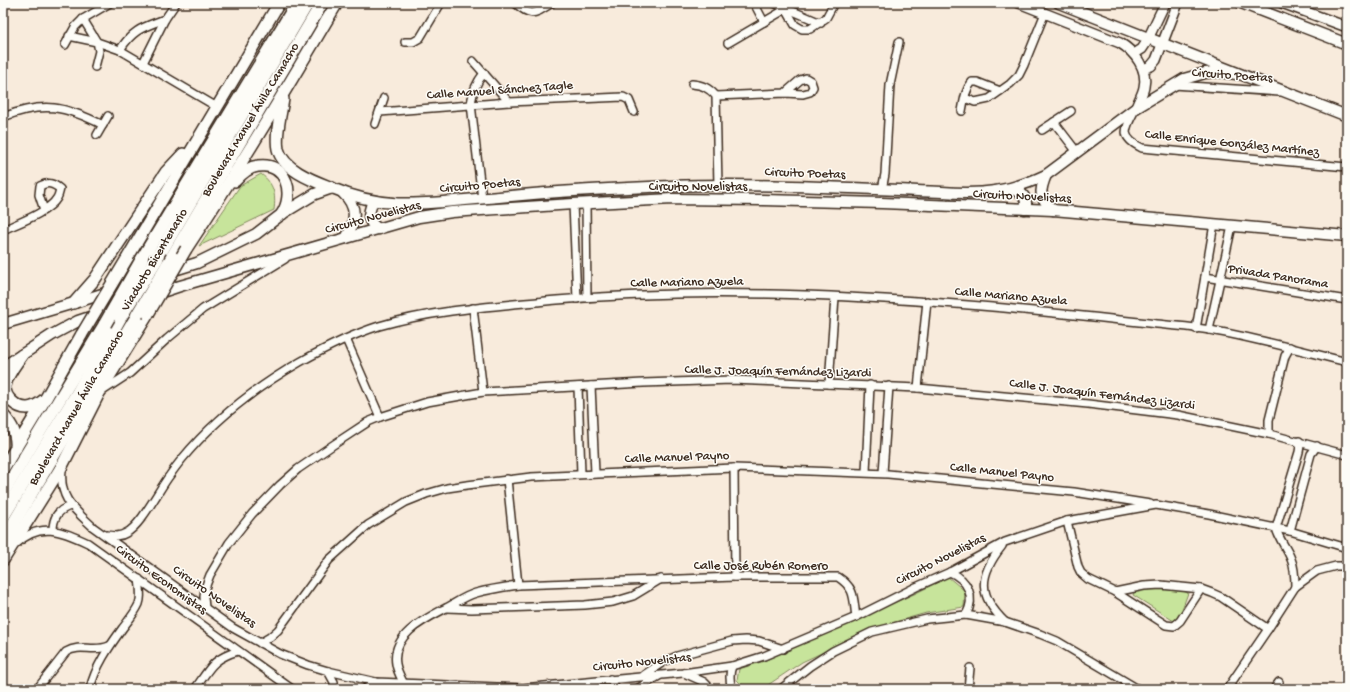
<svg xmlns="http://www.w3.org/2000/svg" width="1350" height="692" viewBox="0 0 1350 692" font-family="'Gochi Hand',sans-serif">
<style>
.green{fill:#c7e49b;stroke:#81875c}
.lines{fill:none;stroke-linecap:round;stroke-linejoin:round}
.minor-casing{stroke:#3b2a1e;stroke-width:10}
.tertiary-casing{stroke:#3b2a1e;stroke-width:12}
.secondary-casing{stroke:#3b2a1e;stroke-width:13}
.primary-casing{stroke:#3b2a1e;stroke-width:14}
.trunk-casing{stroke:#3b2a1e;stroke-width:15}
.motorway-casing{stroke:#3b2a1e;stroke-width:16}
.minor{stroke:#fdfcf7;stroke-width:7}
.tertiary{stroke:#fdfcf7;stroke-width:9}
.secondary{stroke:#fdfcf7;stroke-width:10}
.primary{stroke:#fdfcf7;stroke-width:11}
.trunk{stroke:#fdfcf7;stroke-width:12}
.motorway{stroke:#fdfcf7;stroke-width:13}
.primary-bridge-casing{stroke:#3b2a1e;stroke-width:14;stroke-linecap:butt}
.trunk-bridge-casing{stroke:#3b2a1e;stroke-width:15;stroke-linecap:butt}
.motorway-bridge-casing{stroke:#3b2a1e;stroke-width:16;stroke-linecap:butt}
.primary-bridge{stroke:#fdfcf7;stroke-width:11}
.trunk-bridge{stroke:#fdfcf7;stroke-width:12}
.motorway-bridge{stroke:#fdfcf7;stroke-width:13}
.labels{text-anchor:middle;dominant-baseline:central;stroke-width:3;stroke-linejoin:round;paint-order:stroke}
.street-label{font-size:13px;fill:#3b2a1e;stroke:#fdfcf7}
</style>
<rect width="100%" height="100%" fill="#f8ebdc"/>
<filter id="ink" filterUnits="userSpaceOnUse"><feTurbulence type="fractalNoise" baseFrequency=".025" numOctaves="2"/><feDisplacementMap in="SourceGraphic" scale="8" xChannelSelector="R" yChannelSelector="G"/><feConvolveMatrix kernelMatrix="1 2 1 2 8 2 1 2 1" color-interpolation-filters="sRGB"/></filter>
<g filter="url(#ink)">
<!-- green -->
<g class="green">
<path d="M261,174c13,10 15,20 13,36l-75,36 41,-60z"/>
<polygon points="948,577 965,591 964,607 926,613 878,627 802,662 762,689 746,689 737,680 739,669 764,661 914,594"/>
<polygon points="1171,586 1188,593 1177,623 1133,595 1135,590"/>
</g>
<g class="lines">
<!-- minor casing -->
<g class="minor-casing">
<g id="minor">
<path d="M515,3c17,15 19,11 37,0"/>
<polyline points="754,3 764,22"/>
<polyline points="774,3 821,23"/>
<polyline points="83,19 97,42 120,50 217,107"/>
<polyline points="69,36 97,42 99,51 95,67"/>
<polyline points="405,42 413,42 420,38 441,3"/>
<polyline points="728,43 786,9 795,25 802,29 810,29 826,18 834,3"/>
<polyline points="65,45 75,27 83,19 110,3"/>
<path d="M120,50c13,-21 24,-23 45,-31"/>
<polyline points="473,61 509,102"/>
<polyline points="143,63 165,19 176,3"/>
<path d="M692,84c10,1 16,3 24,12l2,90"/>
<polyline points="1174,85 1279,92"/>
<polyline points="716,96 785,93 803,94 810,92 813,87 811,81 806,78 800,80 785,93"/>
<polyline points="965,98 975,102 989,99 1010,84 1019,75 1024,65 1045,13"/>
<path d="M1135,110c-10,19 -16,27 7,38l205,19"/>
<path d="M962,111c2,-10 3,-21 10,-29h5l23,9"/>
<polyline points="380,112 509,102 623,97 629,100 634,112"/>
<path d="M3,117c41,-16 62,-11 100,8"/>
<polyline points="1054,122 1077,152"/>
<polyline points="375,124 384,98"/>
<polyline points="1042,130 1071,111"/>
<polyline points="97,135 108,116"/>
<polyline points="882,190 885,174 890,85 899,42"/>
<path d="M482,199l-11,-95c2,-13 5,-21 13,-31"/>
<polyline points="586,203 587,298"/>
<polyline points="573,204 577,299"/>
<path d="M3,230c15,-7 46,-18 54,-32 2,-3 2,-6 3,-9 -7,-6 -12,-7 -20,-3l-1,9 5,15"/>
<polyline points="1205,277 1347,300"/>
<polyline points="473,308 483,392"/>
<polyline points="1196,329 1214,224"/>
<polyline points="1209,330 1232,226"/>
<polyline points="346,339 380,417"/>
<polyline points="829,384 835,297"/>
<polyline points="591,386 595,473"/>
<polyline points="578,387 581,474"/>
<polyline points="918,388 927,301"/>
<polyline points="101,392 130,373 167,339 203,309 285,259"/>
<polyline points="1269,434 1269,420 1285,356 1290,347"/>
<polyline points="734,468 735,577"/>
<path d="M62,470c-3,29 12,39 31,57l140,101 47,26 28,11 20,6 48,11 147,6 160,-15 49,-7 32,-10 92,-39 60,-30 34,-15 55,-30 62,-21 89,-16 53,9 81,17 57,17"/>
<polyline points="866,472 870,385"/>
<polyline points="883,473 889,386"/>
<polyline points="507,479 518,585"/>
<polyline points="1067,521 1078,567 1081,573 1088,579 1115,592 1144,586 1161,585 1201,589 1212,593 1221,597 1268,629"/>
<polyline points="1276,528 1299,452 1300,446 1299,441"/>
<path d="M1276,528c3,12 11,20 15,31 4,9 4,19 4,28"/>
<path d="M53,530c0,-13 6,-21 18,-24"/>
<polyline points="1290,531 1311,454 1317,446"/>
<path d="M107,535c7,1 13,2 19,-2 15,-7 33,-44 44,-58 4,-6 8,-11 12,-16 33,-40 73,-71 118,-97 25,-14 51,-27 79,-36 58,-17 119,-20 178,-26 149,-13 299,-5 447,8 51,5 102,10 153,16 18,2 36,3 53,6 46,8 92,21 137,32"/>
<path d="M16,544c24,-23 46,-13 72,-1l204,146"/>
<path d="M1002,546c-23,29 -25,49 3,76"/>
<path d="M950,572c18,8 26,25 16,43"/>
<polyline points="1115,592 1166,625 1174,626 1180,621 1201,589"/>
<polyline points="205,608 204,597 205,588 210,575 229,543 252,514 280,485 298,469 333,445 368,422 380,417 427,402 483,392 643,383 732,380 918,388 1088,404 1178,415 1269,434 1347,455"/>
<polyline points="447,608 472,609 585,605 613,602 633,596 661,579"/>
<polyline points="260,643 270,637 278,630 329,560 368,525 406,502 426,494 447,488 467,485 531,477 734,468 888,474 1074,492 1150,504"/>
<path d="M732,666c-3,8 -3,14 0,23"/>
<polyline points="328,671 334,682 334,689"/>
<polyline points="684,673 704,682 711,689"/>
<polyline points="644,675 663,662 677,656 732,641 746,640 759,641 783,649"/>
<polyline points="610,679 616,689"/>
<path d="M404,684c-3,-6 -7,-13 -8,-20 -5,-29 29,-45 50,-56 10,-5 19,-12 30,-15 14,-4 28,-6 42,-8l217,-8h103c18,12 15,21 18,40"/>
<path d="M37,689l29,-37c15,-9 27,1 43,-6"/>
<path d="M90,689c5,-22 19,-42 32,-60 6,-8 13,-16 17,-25 3,-8 1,-17 0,-25"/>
<path d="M195,689c15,-21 17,-30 43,-38"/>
<polyline points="365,689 376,682"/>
<polyline points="637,689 659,676"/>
<polyline points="781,689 810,666 833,651 872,632 927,619 966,615 1005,622 1040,634 1057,641 1138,689"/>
<polyline points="968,689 970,668"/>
<polyline points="1227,689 1268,629 1295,587 1317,571 1336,566 1347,566"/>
<polyline points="1274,689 1279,682"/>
<polyline points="1345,689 1347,686"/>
</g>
</g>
<!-- tertiary casing -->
<g class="tertiary-casing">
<g id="tertiary">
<path d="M1019,3l101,40c15,9 28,26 24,44 -1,7 -6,14 -8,21"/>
<polyline points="1282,3 1347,27"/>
<polyline points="1134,54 1142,49 1146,43 1165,3"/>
<polyline points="1143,69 1151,66 1156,60 1178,3"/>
</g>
</g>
<!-- secondary casing -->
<g class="secondary-casing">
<g id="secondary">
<polyline points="1059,3 1347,116"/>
<polyline points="1241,3 1347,44"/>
<path d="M1046,175c-7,17 -7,22 7,35"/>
<path d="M1009,189c11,1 20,8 16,20"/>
<path d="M343,193c15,14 13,28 3,45"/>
<path d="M373,201c-5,12 -7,21 6,28"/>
<path d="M168,272l29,-9 59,-29 26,-20 33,-20 17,-6c47,20 84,17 133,12 23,-2 45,-4 68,-6 46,-4 92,-6 138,-8 90,-3 181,2 271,6 40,3 68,0 104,-17l90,-67 48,-29 21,-6 12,-1 20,2"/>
<polyline points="156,294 180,286 419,217 452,212 573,204 673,199 763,200 882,203 1053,210 1347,236"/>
<polyline points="3,324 74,303 130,285"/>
<polyline points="3,367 52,335 78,321 117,308"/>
</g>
</g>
<!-- primary casing -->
<g class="primary-casing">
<g id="primary">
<path d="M283,99c-2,14 -8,36 -5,50 5,21 36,32 54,39"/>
<path d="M235,181c6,-7 13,-14 23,-15 29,-4 37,28 24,48"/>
<path d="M186,249c53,-80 102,-163 151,-246"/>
<polyline points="128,257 279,3"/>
<polyline points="74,303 95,279 166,172 183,154"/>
<path d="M22,355c-6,9 -15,19 -17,31 -1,11 11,22 22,22 7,0 12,-4 17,-8"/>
<path d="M3,415c9,10 14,19 13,33"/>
<polyline points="3,469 46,398 82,334"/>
<polyline points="3,560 62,466 99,393 148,314"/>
</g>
</g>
<!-- trunk casing -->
<g class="trunk-casing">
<g id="trunk">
<polyline points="172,257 322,3"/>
<polyline points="142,259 297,3"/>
<polyline points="3,493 105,324"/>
<polyline points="3,541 137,315"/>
</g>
</g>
<!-- motorway casing -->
<g class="motorway-casing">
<g id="motorway">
<polyline points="157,258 307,3"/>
<polyline points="3,516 78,393 120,317"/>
</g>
</g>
<!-- minor -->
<use href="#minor" class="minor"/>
<!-- tertiary -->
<use href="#tertiary" class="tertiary"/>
<!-- secondary -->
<use href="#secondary" class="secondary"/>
<!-- primary -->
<use href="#primary" class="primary"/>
<!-- trunk -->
<use href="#trunk" class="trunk"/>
<!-- motorway -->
<use href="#motorway" class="motorway"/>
<!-- primary-bridge casing -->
<g class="primary-bridge-casing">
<g id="primary-bridge">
<polyline points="148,314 186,249"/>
<polyline points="82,334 128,257"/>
</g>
</g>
<!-- trunk-bridge casing -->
<g class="trunk-bridge-casing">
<g id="trunk-bridge">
<polyline points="137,315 172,257"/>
<polyline points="105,324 142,259"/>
</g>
</g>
<!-- motorway-bridge casing -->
<g class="motorway-bridge-casing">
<polyline id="motorway-bridge" points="120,317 157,258"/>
</g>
<!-- primary-bridge -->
<use href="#primary-bridge" class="primary-bridge"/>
<!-- trunk-bridge -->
<use href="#trunk-bridge" class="trunk-bridge"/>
<!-- motorway-bridge -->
<use href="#motorway-bridge" class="motorway-bridge"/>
</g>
</g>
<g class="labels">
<!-- street labels -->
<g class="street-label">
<text transform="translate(1232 76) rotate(4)">Circuito Poetas</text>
<text transform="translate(500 91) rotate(-4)">Calle Manuel Sánchez Tagle</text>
<text transform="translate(251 120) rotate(-59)">Boulevard Manuel Ávila Camacho</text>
<text transform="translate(1232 144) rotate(6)">Calle Enrique González Martínez</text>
<text transform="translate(805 174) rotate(2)">Circuito Poetas</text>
<text transform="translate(480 186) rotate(-5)">Circuito Poetas</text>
<text x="698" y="187">Circuito Novelistas</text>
<text transform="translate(1022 197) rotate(3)">Circuito Novelistas</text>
<text transform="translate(373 218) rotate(-15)">Circuito Novelistas</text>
<text transform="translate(155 260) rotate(-59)">Viaducto Bicentenario</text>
<text transform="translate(1278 277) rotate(9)">Privada Panorama</text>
<text transform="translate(687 283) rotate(-1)">Calle Mariano Azuela</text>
<text transform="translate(1011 297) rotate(5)">Calle Mariano Azuela</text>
<text transform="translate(778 372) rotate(1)">Calle J. Joaquín Fernández Lizardi</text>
<text transform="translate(1102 395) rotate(7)">Calle J. Joaquín Fernández Lizardi</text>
<text transform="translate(77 408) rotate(-60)">Boulevard Manuel Ávila Camacho</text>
<text transform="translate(677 458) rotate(-2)">Calle Manuel Payno</text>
<text transform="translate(1002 473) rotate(6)">Calle Manuel Payno</text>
<text transform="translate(941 560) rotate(-27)">Circuito Novelistas</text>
<text x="761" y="566">Calle José Rubén Romero</text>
<text transform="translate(161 580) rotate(36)">Circuito Economistas</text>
<text transform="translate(214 597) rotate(35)">Circuito Novelistas</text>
<text transform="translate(642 663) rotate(-6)">Circuito Novelistas</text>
</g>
</g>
<!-- margin -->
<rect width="1350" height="692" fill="none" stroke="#fdfcf7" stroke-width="16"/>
<rect x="8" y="8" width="1334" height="676" fill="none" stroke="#3b2a1e" stroke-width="1.5" filter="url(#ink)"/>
</svg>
